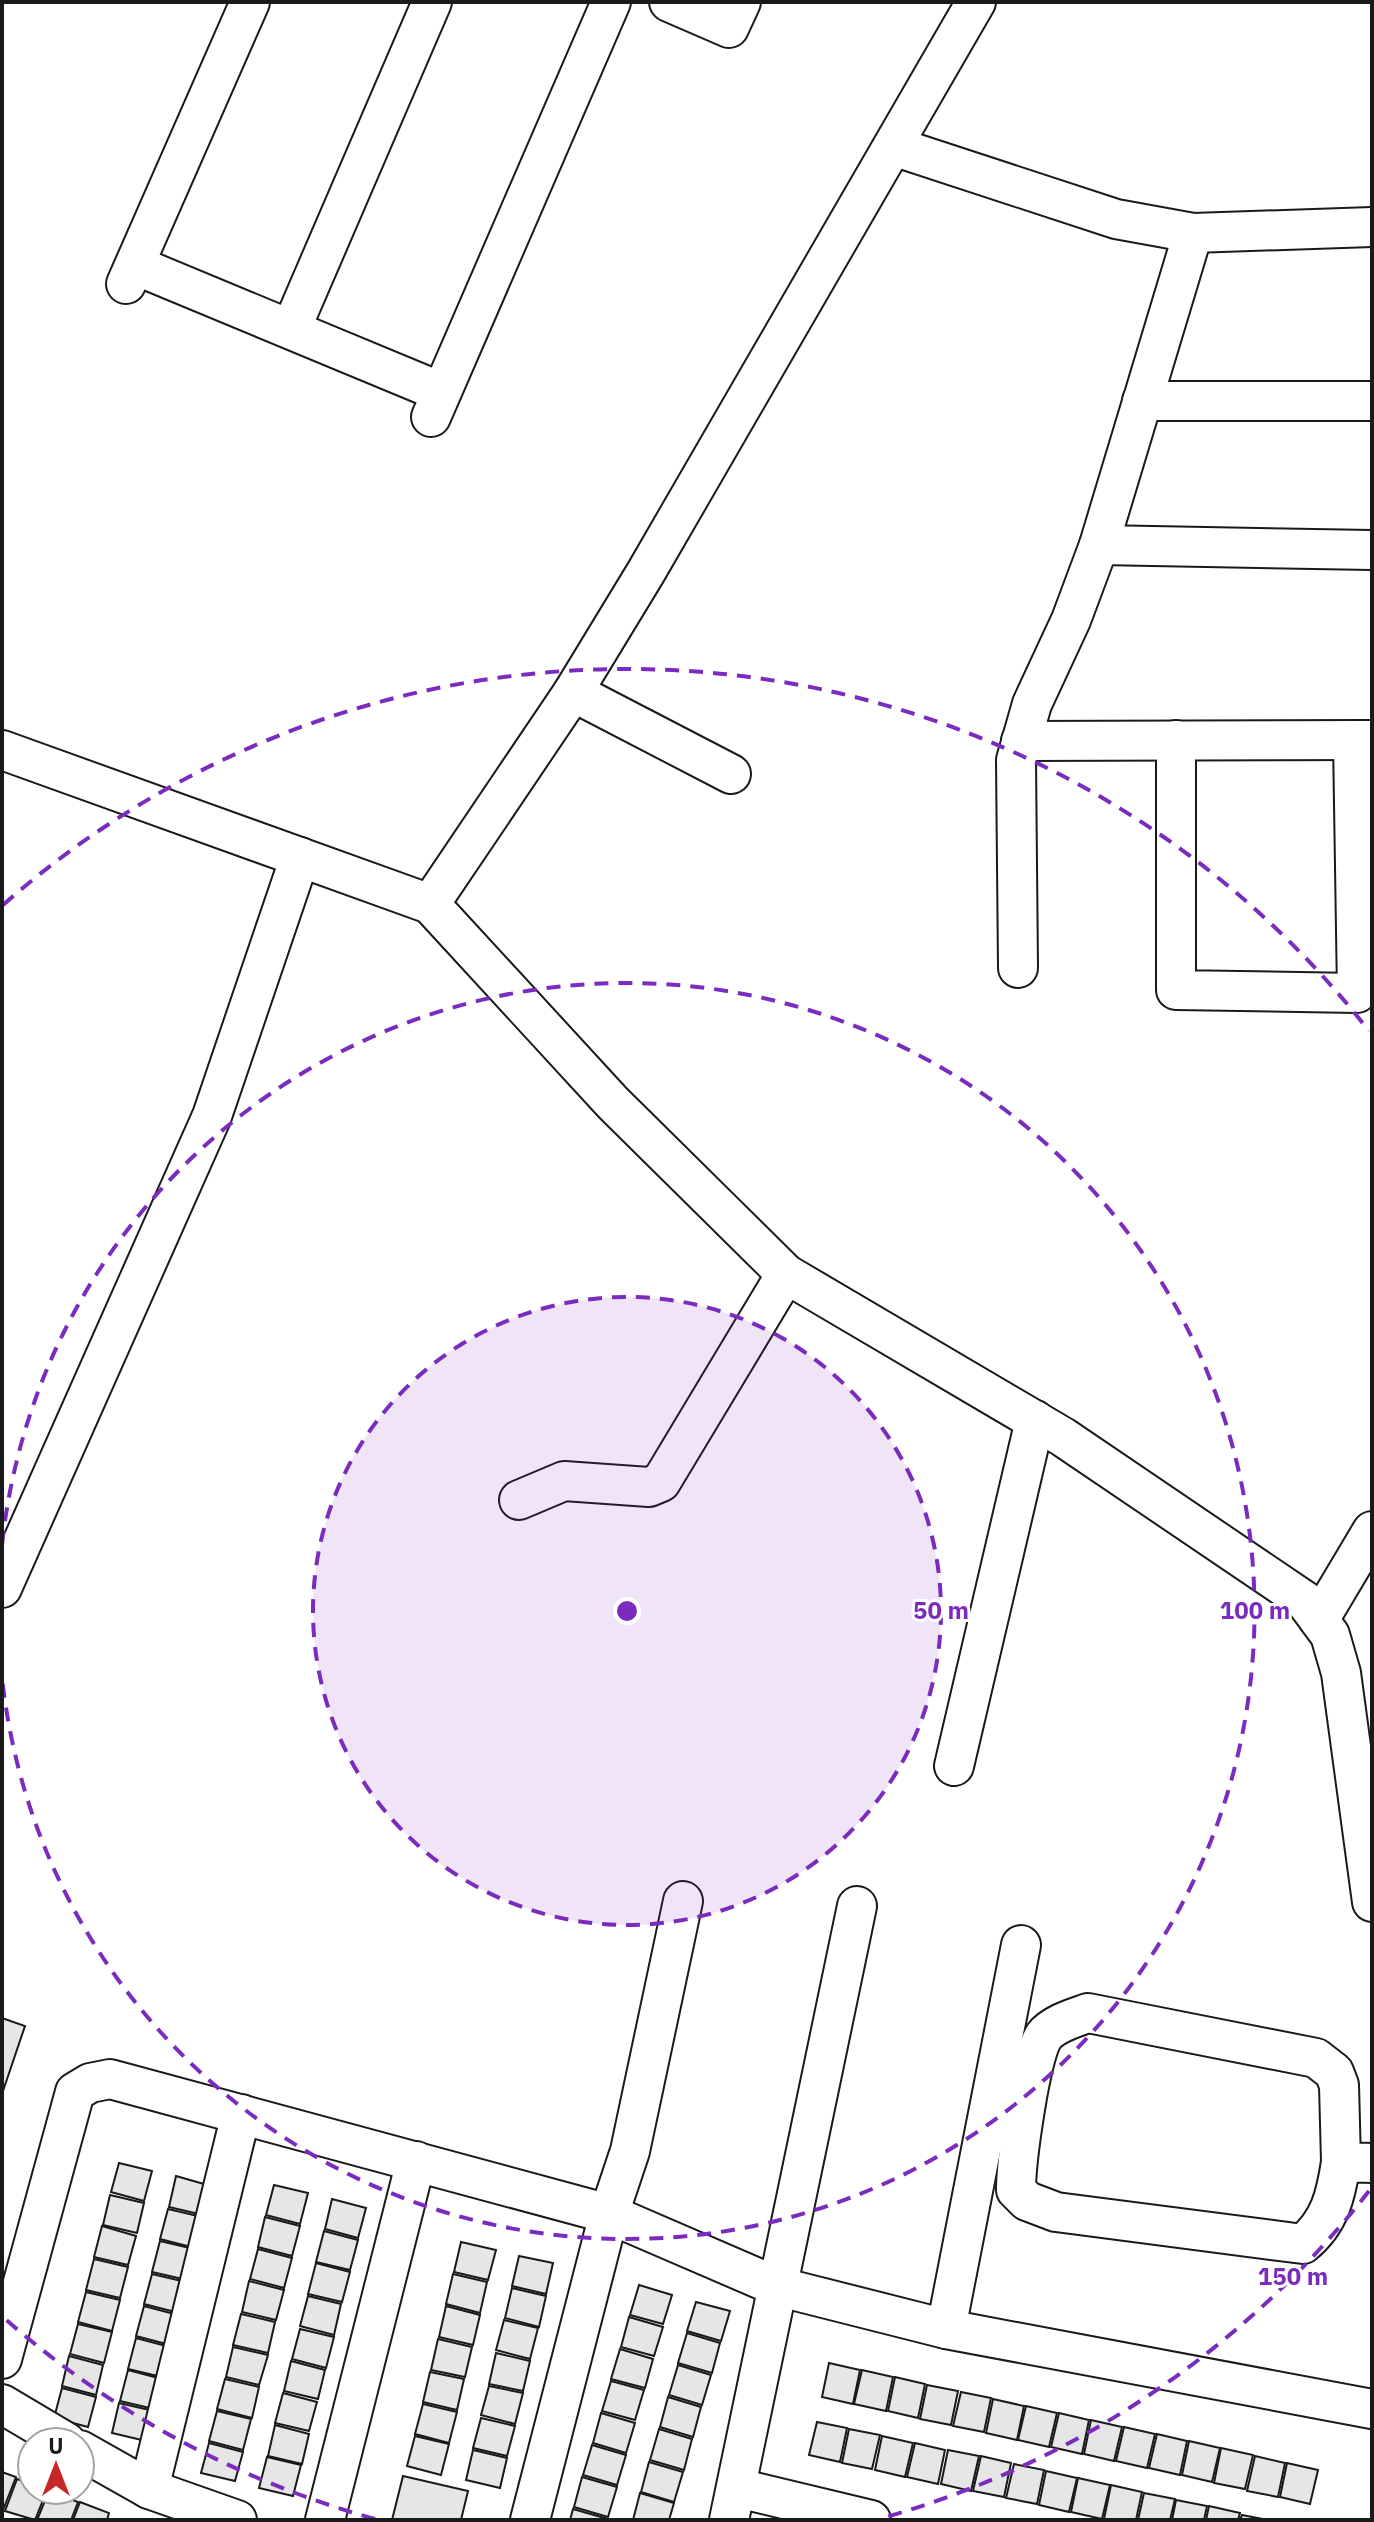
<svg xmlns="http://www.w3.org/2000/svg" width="1374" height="2522" viewBox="0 0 1374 2522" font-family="'IBM Plex Sans',sans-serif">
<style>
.building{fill:#e6e6e6;stroke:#1a1a1a;stroke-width:2}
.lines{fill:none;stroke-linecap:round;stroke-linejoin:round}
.street-casing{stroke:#1a1a1a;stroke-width:42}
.street{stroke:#fff;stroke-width:38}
.ring{fill:none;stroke:#7b2cbf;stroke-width:4;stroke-dasharray:14 10}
.centre{fill:#7b2cbf;stroke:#fff;stroke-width:4}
.ring-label{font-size:24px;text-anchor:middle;font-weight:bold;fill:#7b2cbf;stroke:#fff;stroke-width:6;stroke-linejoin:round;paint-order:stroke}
</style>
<rect width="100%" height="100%" fill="#fff"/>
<!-- building -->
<g class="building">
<polygon points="2,2018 25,2026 2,2094"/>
<polygon points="119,2163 152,2171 144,2201 111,2192"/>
<polygon points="176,2176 211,2186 203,2215 169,2207"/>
<polygon points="274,2185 308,2193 300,2224 266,2215"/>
<polygon points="110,2195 144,2203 137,2233 103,2225"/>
<polygon points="332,2199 366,2208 358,2238 325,2229"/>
<polygon points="168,2209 202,2217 195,2248 160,2239"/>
<polygon points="265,2217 300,2226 292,2256 258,2247"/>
<polygon points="102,2226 136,2236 128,2265 94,2257"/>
<polygon points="324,2231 358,2240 350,2270 316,2262"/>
<polygon points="160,2241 194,2249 187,2280 152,2272"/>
<polygon points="461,2242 496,2250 488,2280 454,2272"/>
<polygon points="258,2249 292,2258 284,2288 250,2279"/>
<polygon points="519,2256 553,2263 546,2294 512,2286"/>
<polygon points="94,2259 128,2267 120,2298 86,2290"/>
<polygon points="316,2263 350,2272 342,2302 308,2294"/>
<polygon points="152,2274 186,2282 179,2313 144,2304"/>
<polygon points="453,2274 487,2282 480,2313 446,2304"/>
<polygon points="249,2281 284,2290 276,2320 242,2312"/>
<polygon points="639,2285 672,2295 663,2324 630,2315"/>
<polygon points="512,2288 546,2296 539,2327 505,2318"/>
<polygon points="86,2292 120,2300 112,2331 78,2322"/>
<polygon points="308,2296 341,2304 334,2335 300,2326"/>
<polygon points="696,2302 730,2311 721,2341 687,2331"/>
<polygon points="144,2306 178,2315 170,2345 136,2336"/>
<polygon points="446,2306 480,2315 473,2345 439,2337"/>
<polygon points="241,2314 275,2322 268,2353 233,2345"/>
<polygon points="629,2317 663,2327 654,2356 621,2347"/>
<polygon points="504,2320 538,2328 530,2359 496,2350"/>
<polygon points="78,2324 112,2332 104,2363 70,2354"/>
<polygon points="300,2329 334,2337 326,2368 292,2359"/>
<polygon points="687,2333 720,2343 712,2373 678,2363"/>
<polygon points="136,2338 170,2347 162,2377 128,2369"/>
<polygon points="438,2339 472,2347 465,2377 431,2370"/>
<polygon points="233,2347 268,2355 259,2385 226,2377"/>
<polygon points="620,2349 653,2359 645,2388 611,2379"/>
<polygon points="496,2353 530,2361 523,2391 489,2384"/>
<polygon points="69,2356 103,2365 96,2395 62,2386"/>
<polygon points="291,2361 325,2370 318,2399 284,2391"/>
<polygon points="829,2363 860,2370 853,2404 822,2397"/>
<polygon points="678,2365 711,2375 702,2405 669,2395"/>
<polygon points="128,2370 162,2379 154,2409 120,2401"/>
<polygon points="862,2370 893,2377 886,2411 854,2404"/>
<polygon points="430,2372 464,2379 457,2410 423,2402"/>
<polygon points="895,2377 925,2384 918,2418 888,2411"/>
<polygon points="225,2379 259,2387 252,2418 217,2409"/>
<polygon points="611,2381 644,2390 635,2420 602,2411"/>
<polygon points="927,2385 958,2391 951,2425 920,2419"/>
<polygon points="489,2386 523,2393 515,2424 481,2415"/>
<polygon points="62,2388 96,2397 88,2427 54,2418"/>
<polygon points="961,2392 991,2398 984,2432 953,2426"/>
<polygon points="283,2393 317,2402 309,2431 275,2423"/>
<polygon points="668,2397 701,2407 693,2437 660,2427"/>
<polygon points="993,2399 1024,2406 1017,2440 986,2433"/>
<polygon points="119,2403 154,2411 146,2441 112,2433"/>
<polygon points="423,2404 457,2412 449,2443 415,2434"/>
<polygon points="1026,2406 1057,2413 1049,2447 1018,2440"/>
<polygon points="217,2411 251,2419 243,2450 209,2441"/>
<polygon points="601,2413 635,2423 626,2453 593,2443"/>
<polygon points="1059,2413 1089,2420 1082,2454 1051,2447"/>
<polygon points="481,2418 515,2426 507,2456 473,2448"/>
<polygon points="1091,2420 1122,2427 1114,2461 1084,2454"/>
<polygon points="817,2422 847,2428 840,2462 809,2455"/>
<polygon points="275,2425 309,2434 302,2464 268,2456"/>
<polygon points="1124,2427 1155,2434 1147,2468 1116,2461"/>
<polygon points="659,2429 692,2439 684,2470 650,2460"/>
<polygon points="849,2429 880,2435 872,2469 842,2463"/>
<polygon points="1157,2434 1187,2441 1180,2475 1149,2468"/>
<polygon points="415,2436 449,2444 441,2475 407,2466"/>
<polygon points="882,2436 913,2443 905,2477 875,2470"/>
<polygon points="1189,2441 1220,2448 1212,2482 1182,2475"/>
<polygon points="209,2443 243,2452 235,2481 201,2473"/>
<polygon points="915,2443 945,2450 938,2484 907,2477"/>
<polygon points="592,2445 626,2455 617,2485 583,2475"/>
<polygon points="1221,2448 1253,2455 1245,2489 1214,2483"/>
<polygon points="473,2450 507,2458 500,2488 466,2480"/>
<polygon points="948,2450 979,2456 971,2491 941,2484"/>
<polygon points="981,2456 1011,2463 1004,2497 973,2491"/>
<polygon points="1255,2456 1285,2463 1278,2497 1247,2491"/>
<polygon points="267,2457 301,2465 293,2496 259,2488"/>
<polygon points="649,2462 683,2472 674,2502 641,2492"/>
<polygon points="1287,2463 1318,2470 1310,2504 1280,2497"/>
<polygon points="1014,2464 1044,2470 1037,2504 1006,2498"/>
<polygon points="1046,2471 1077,2478 1069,2512 1039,2505"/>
<polygon points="2,2472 16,2477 3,2510 2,2509"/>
<polygon points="403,2476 468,2491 461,2520 392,2520"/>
<polygon points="582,2477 617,2487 608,2517 574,2507"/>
<polygon points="1078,2478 1110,2485 1102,2519 1071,2512"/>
<polygon points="17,2479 32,2484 32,2490 47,2490 35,2520 5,2511"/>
<polygon points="1111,2485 1142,2492 1136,2520 1104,2519"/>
<polygon points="49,2491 78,2502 71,2520 37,2520"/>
<polygon points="640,2493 674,2503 669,2520 633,2520"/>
<polygon points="1144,2493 1175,2499 1170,2520 1138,2520"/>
<polygon points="1176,2500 1207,2506 1204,2520 1172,2520"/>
<polygon points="80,2502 109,2513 107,2520 73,2520"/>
<polygon points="1209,2506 1240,2513 1238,2520 1206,2520"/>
<polygon points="573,2509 608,2519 607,2520 570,2520"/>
<polygon points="1242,2515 1268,2520 1240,2520"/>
</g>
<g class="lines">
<!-- street casing -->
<g class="street-casing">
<g id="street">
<polyline points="669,2 729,28 741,2"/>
<polyline points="893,146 1116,219 1193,233 1372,227"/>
<polyline points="135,265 441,392"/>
<polyline points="126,284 250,2"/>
<polyline points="291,329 432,2"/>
<polyline points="1142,401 1372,401"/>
<polyline points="431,417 611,2"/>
<polyline points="1099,545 1372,550"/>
<polyline points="573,692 731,774"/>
<polyline points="1176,740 1176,990 1357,993 1353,740"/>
<polyline points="1021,741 1372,740"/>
<polyline points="2,750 430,904 613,1103 786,1274 1063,1437 1305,1601 1330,1635 1341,1673 1372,1902"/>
<polyline points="430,904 573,692 646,572 976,2"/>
<polyline points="1018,968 1016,760 1032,704 1071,620 1099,545 1193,233"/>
<polyline points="519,1500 564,1481 649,1487 661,1482 786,1274"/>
<polyline points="2,1588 212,1116 300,857"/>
<polyline points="1319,1620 1372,1531"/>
<polyline points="954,1766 1035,1420"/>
<path d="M1341,2162c-5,33 -11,60 -38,82l-247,-32 -29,-11 -11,-11c0,-27 14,-134 28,-154 9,-12 30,-18 44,-23l228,45 18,14 5,13 2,77 31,1"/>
<polyline points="946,2329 1021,1945"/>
<polyline points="2,2359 75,2092 90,2083 110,2079 609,2214 776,2286 946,2329 1372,2409"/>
<polyline points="2,2404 66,2442"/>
<polyline points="80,2450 149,2489 237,2520"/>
<polyline points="738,2488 871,2520"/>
<polyline points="149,2489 241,2114"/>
<polyline points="325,2520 416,2161"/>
<polyline points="530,2520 609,2214 630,2151 683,1901"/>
<polyline points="729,2520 857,1906"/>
</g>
</g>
<!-- street -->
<use href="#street" class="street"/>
</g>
<!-- distance rings -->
<circle cx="627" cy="1611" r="314" fill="#7b2cbf" fill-opacity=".12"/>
<g class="ring">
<circle cx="627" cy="1611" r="314"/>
<path d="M2 1545A628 628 0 1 1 2 1677"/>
<path d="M1369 2191A942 942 0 0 1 879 2519M375 2519A942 942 0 0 1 3 2317M3 905A942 942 0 0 1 1369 1031"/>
</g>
<circle cx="627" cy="1611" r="12" class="centre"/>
<g class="ring-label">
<text x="941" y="1619">50 m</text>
<text x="1255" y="1619">100 m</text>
<text x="1293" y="2285">150 m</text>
</g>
<!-- border -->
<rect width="1374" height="2522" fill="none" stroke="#1a1a1a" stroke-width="8"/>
<!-- north arrow -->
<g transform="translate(56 2466)"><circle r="38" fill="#ffffff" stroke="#a3a3a3" stroke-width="2"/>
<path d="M0-6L14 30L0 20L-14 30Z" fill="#c62828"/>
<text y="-12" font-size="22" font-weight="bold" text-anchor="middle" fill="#1a1a1a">U</text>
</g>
</svg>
